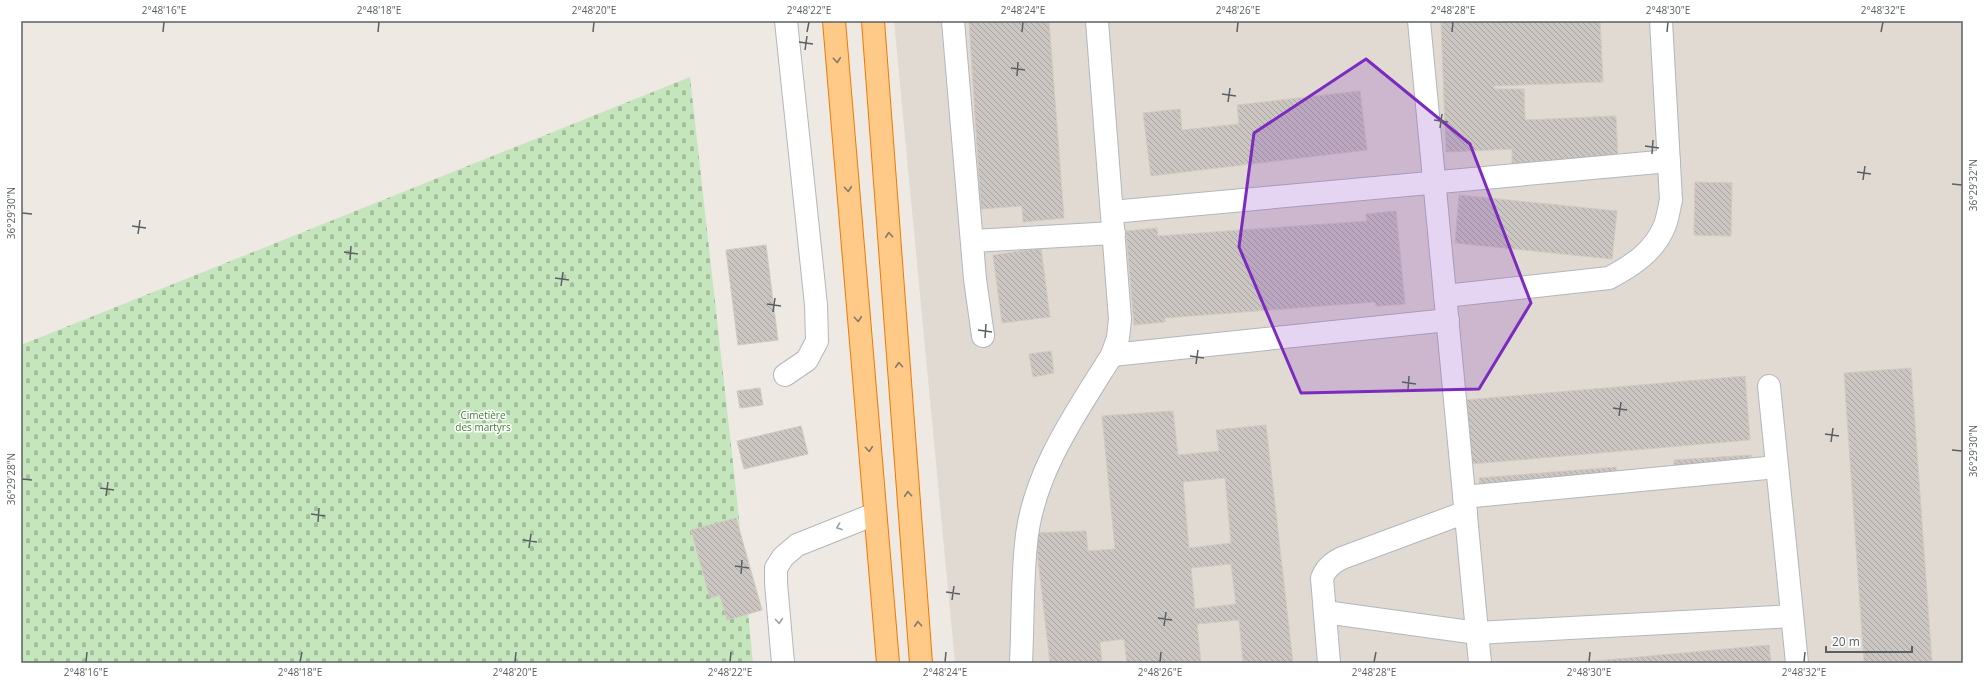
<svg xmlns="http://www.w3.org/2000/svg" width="1984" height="684" viewBox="0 0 1984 684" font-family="'Open Sans',sans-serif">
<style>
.education{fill:#e0dad3}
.cemetery{fill:url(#cemetery-stones)}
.building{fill:url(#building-back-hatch);stroke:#d3c9c0;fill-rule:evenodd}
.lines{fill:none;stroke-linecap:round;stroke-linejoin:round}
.minor-casing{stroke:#b3b7ba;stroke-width:24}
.highway-casing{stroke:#f07800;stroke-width:24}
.minor{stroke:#fff;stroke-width:22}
.highway{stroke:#ffca88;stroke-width:22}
.oneway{stroke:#837a6c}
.oneway2{stroke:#9ca0a1}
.marked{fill:#7b2cbf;fill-opacity:0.2;stroke:#7b2cbf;stroke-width:3;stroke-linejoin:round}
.ticks{fill:none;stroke:#5a6063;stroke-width:1.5}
.labels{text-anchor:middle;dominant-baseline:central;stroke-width:3;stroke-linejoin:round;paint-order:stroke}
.park-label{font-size:10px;fill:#3e8332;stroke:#fff}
.neatline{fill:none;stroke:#5a6063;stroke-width:1.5}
.ticks-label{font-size:10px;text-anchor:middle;fill:#5a6063}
</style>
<defs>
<pattern id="cemetery-stones" width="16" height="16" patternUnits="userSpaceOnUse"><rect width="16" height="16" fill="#c5e6bd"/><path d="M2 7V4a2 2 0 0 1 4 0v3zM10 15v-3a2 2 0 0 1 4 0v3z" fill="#a3be9d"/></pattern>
<pattern id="building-back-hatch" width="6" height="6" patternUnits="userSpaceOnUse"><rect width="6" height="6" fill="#cbc6c1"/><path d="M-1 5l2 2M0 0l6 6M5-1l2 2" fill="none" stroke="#a8a4a0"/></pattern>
</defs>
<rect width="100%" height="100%" fill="#eee9e2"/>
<!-- education -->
<polygon class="education" points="894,21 1963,21 1963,663 955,663"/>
<!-- cemetery -->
<polygon class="cemetery" points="690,77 737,499 753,663 21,663 21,345"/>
<!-- building -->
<g class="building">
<polygon points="969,21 1049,21 1064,218 1023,222 1022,206 981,209"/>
<polygon points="1441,21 1600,21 1603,82 1494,86 1494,89 1524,89 1525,120 1616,116 1618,163 1512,167 1512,149 1446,152"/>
<polygon points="1360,91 1367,150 1151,176 1143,113 1180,109 1182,130 1239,124 1237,105"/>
<polygon points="1695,182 1732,183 1731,236 1694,235"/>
<polygon points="1459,195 1617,211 1612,259 1455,243"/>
<polygon points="1396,211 1405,304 1376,306 1375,302 1165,318 1165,322 1134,325 1126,231 1157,228 1158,236 1367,221 1366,214"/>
<polygon points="766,245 778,340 738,345 726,250"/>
<polygon points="1041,248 1050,317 1002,323 993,255"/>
<polygon points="1051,351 1054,373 1033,377 1029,354"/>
<polygon points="1911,368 1932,663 1864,663 1844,373"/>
<polygon points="1745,376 1750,440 1471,464 1465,400"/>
<polygon points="760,388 763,405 740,408 737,391"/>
<path d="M1173,411l5,44 41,-4 -3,-21 50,-5 27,238h-50l-4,-43 -42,4 4,39h-74l-3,-24 -24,3 2,21h-52l-15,-130 51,-2 2,20 27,-2 -13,-133zM1225,478l6,65 -42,5 -6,-66zM1231,564l5,40 -41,5 -4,-41z"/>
<polygon points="801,426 808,454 744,469 737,441"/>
<polygon points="1751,455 1753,480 1675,485 1674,460"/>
<polygon points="1616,467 1618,488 1481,499 1479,478"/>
<polygon points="736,518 762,610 727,620 720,595 710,598 691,530"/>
<polygon points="1769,645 1771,663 1573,663"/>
</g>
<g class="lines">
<!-- minor casing -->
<g class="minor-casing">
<g id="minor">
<polyline points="953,21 975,279 983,336"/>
<polyline points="1419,21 1480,663"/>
<polyline points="1112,212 1669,161"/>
<polyline points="972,241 1114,233"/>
<path d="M1445,296l164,-18c23,-12 46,-27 56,-53 3,-8 4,-17 6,-25l-10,-179"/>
<polyline points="1112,355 1448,320"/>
<polyline points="785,375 807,360 817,341 816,305 786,21"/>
<polyline points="1769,386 1797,663"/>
<polyline points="1464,497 1777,467"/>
<polyline points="1325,612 1477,633 1792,616"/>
<polyline points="783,663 776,583 776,568 783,557 797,545 875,514"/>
<path d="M1021,663c2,-39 1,-80 5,-119 6,-70 50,-131 86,-189l6,-17 2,-19 -23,-298"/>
<path d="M1329,663l-7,-85c4,-10 10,-15 20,-20l124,-46"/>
</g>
</g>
<!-- highway casing -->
<g class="highway-casing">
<g id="highway">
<polyline points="834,21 888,663"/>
<polyline points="873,21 921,663"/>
</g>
</g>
<!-- minor -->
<use href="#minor" class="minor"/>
<!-- highway -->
<use href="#highway" class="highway"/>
</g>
<!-- one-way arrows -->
<defs><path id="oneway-chevron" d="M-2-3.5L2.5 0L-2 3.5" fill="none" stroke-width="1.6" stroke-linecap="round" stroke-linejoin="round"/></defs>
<g class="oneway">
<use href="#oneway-chevron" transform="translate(837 60) rotate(85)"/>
<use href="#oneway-chevron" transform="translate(848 189) rotate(85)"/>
<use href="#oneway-chevron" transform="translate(889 235) rotate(-94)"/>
<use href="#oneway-chevron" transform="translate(858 319) rotate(85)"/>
<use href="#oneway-chevron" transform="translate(899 365) rotate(-94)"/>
<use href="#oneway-chevron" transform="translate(869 449) rotate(85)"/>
<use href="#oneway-chevron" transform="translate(908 494) rotate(-94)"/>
<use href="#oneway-chevron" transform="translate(918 624) rotate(-94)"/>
</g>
<g class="oneway2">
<use href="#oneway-chevron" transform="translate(839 527) rotate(160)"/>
<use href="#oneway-chevron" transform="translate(779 621) rotate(85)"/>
</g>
<!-- marked area -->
<path class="marked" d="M1366,59l104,85 61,159 -52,86 -178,4 -62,-146 15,-114z"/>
<!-- ticks -->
<path class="ticks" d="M163,32l1,-10M378,32l1,-10M593,32l1,-10M807,32l2,-10M1022,32l1,-10M1237,32l1,-10M1452,32l1,-10M1667,32l1,-10M1881,32l2,-10M799,42l14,2M805,50l2,-14M1011,68l14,2M1017,76l1,-14M1222,94l14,2M1228,102l2,-14M1434,120l14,2M1440,128l2,-14M1645,146l14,2M1652,154l1,-14M1857,172l14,2M1863,180l2,-14M1952,184l10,1M22,213l10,1M132,226l14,2M138,234l2,-14M344,252l14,2M350,260l1,-14M555,278l14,2M561,286l2,-14M767,304l14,2M773,312l2,-14M978,330l14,2M985,338l1,-14M1190,356l14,2M1196,364l2,-14M1402,382l14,2M1408,390l1,-14M1613,408l14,2M1619,416l2,-14M1825,434l14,2M1831,442l2,-14M1952,450l10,1M22,479l10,1M100,488l14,2M106,496l2,-14M311,514l14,2M318,522l1,-14M523,540l14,2M529,548l2,-14M735,566l14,2M741,574l1,-14M946,592l14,2M952,600l2,-14M1158,618l14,2M1164,626l2,-14M86,662l1,-10M300,662l2,-10M515,662l1,-10M730,662l1,-10M945,662l1,-10M1160,662l1,-10M1374,662l2,-10M1589,662l1,-10M1804,662l1,-10"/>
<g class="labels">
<!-- park labels -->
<g class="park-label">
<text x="483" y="415">Cimetière<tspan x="483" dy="12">des martyrs</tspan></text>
</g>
</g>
<!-- border -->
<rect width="1984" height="684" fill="none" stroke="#ffffff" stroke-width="44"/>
<!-- scale -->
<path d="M1826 646v6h86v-6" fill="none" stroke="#5a6063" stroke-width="2"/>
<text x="1832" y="646" font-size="12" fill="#5a6063" stroke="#ffffff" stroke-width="3" paint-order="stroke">20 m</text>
<rect x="22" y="22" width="1940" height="640" class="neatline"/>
<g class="ticks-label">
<text x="164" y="14">2°48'16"E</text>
<text x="379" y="14">2°48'18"E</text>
<text x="594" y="14">2°48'20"E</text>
<text x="809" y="14">2°48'22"E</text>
<text x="1023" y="14">2°48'24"E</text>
<text x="1238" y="14">2°48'26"E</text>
<text x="1453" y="14">2°48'28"E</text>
<text x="1668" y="14">2°48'30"E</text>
<text x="1883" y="14">2°48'32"E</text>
<text transform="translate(1973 185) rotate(-90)" y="4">36°29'32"N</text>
<text transform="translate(11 213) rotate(-90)" y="4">36°29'30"N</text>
<text transform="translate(1973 451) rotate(-90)" y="4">36°29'30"N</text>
<text transform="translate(11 479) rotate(-90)" y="4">36°29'28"N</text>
<text x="86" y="676">2°48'16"E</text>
<text x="300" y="676">2°48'18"E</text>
<text x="515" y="676">2°48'20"E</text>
<text x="730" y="676">2°48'22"E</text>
<text x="945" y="676">2°48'24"E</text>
<text x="1160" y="676">2°48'26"E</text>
<text x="1374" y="676">2°48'28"E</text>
<text x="1589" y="676">2°48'30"E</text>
<text x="1804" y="676">2°48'32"E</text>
</g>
</svg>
